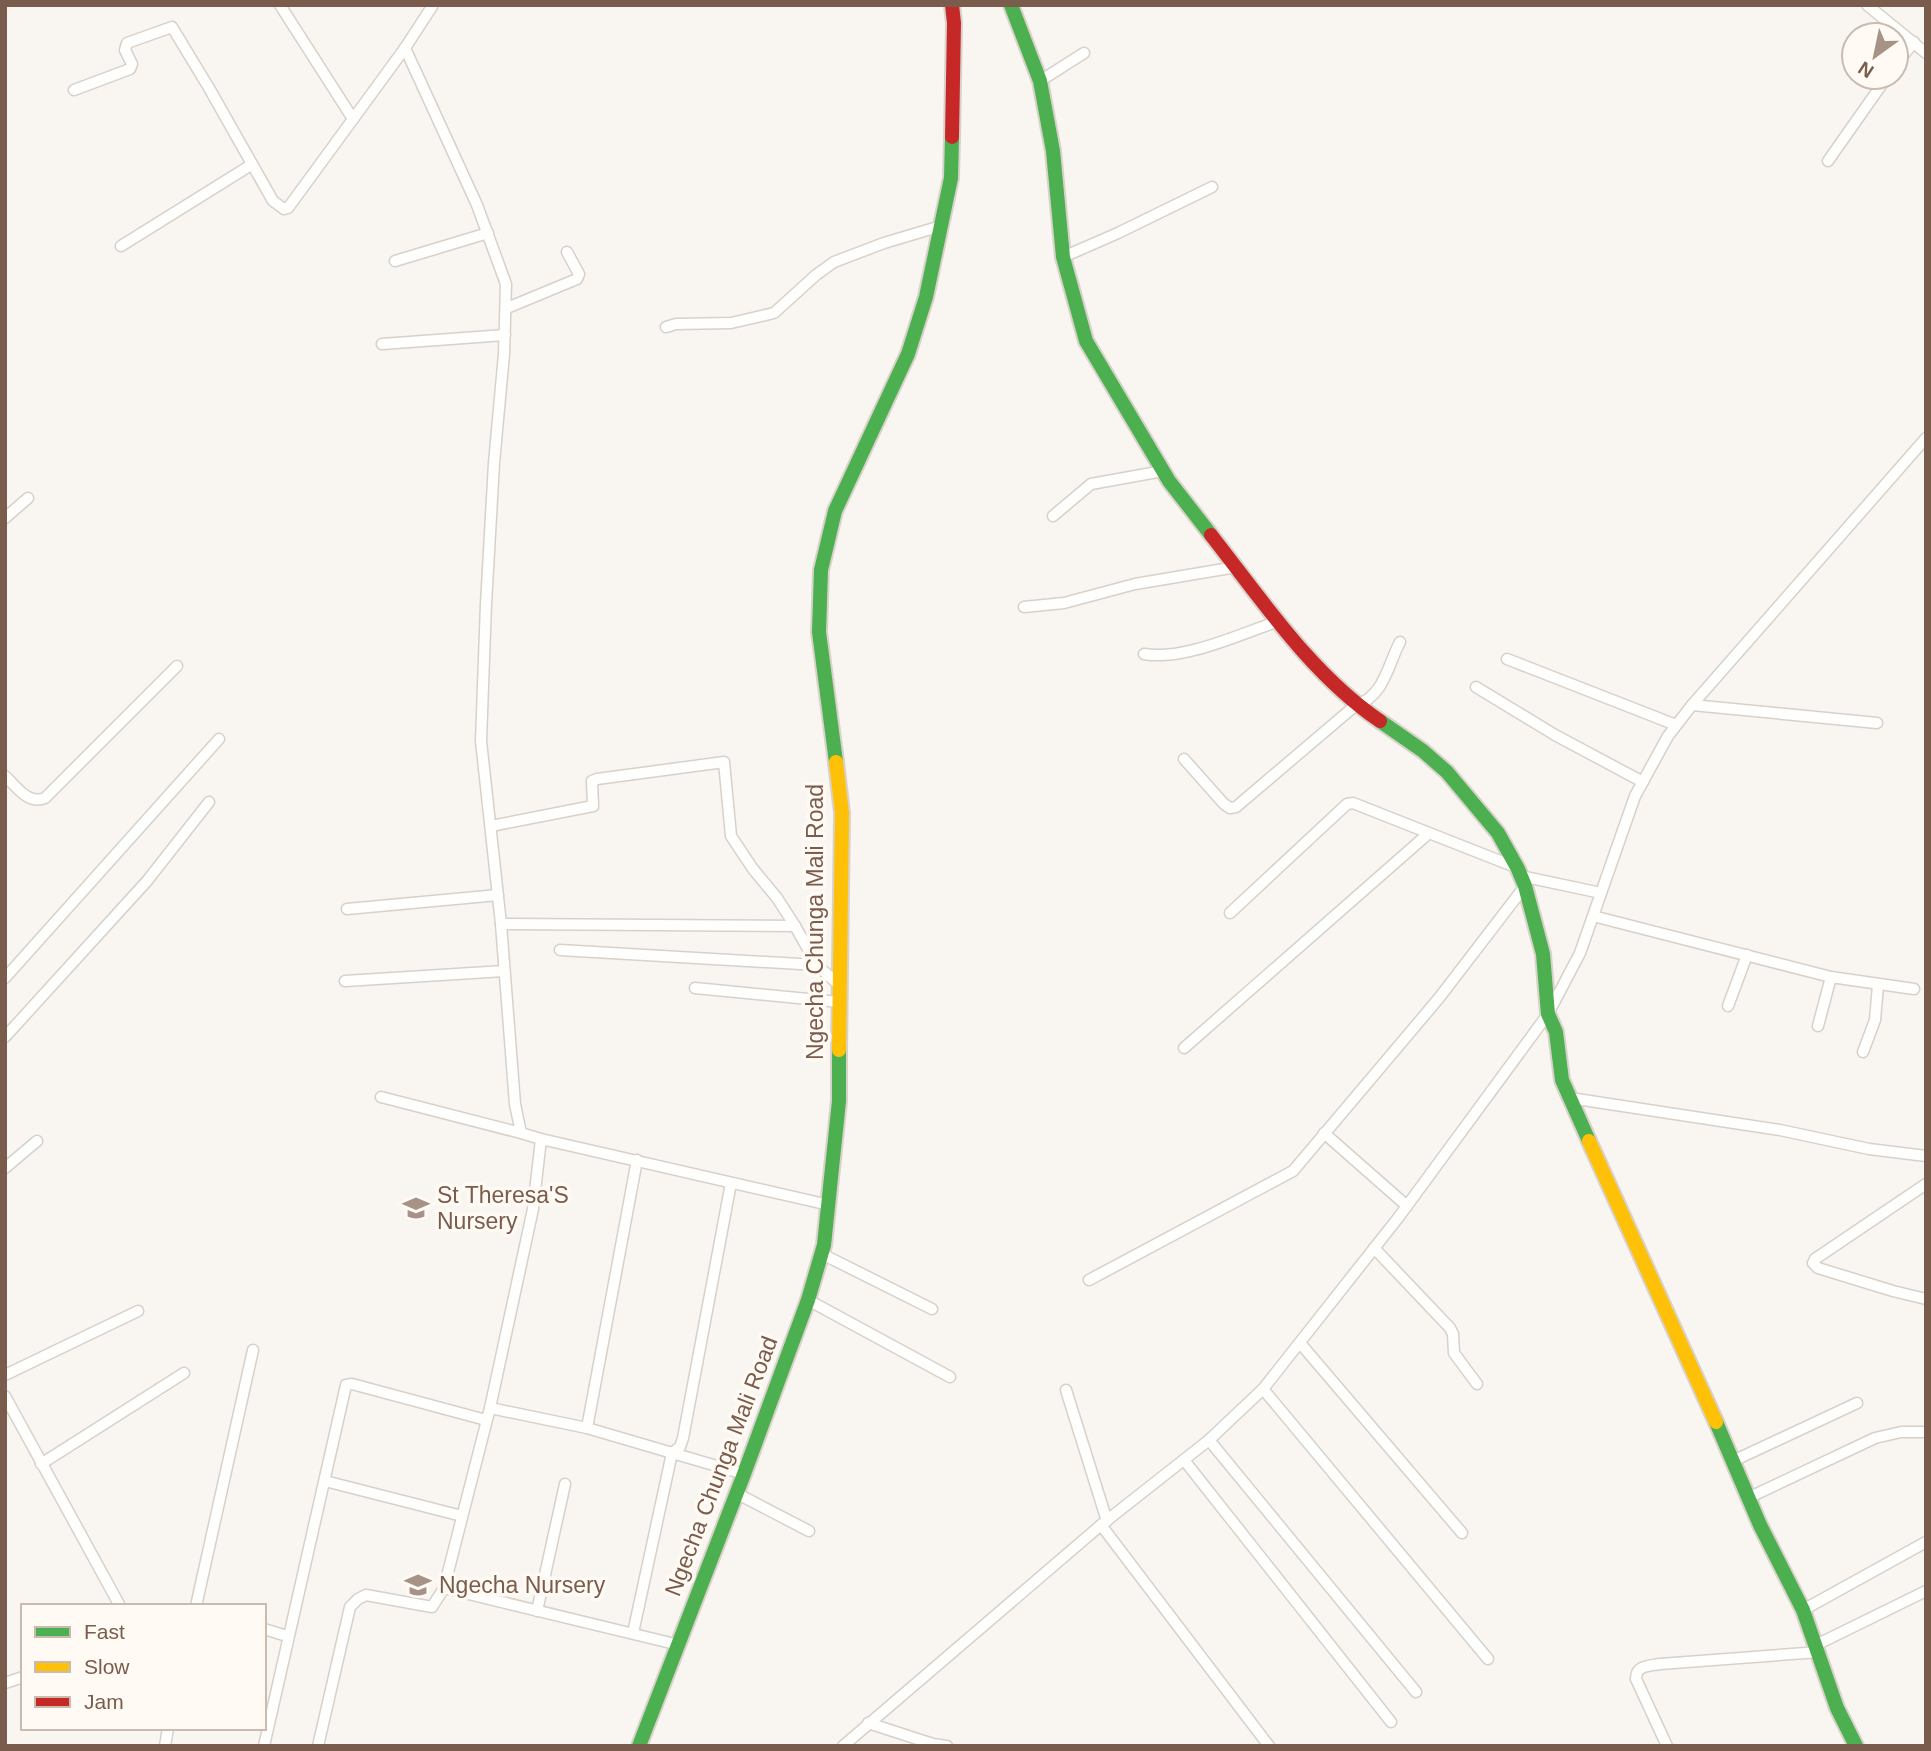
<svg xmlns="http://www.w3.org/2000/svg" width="1931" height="1751" viewBox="0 0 1931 1751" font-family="Arial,sans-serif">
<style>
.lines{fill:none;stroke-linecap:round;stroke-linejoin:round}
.street-casing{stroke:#d7d1cb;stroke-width:13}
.fast-casing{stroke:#d9d2cb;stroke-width:18}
.slow-casing{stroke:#d9d2cb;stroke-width:18}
.jam-casing{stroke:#d9d2cb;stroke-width:18}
.street{stroke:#fefefd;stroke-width:10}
.fast{stroke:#4caf50;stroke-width:14}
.slow{stroke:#ffc107;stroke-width:14}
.jam{stroke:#c62828;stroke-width:14}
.labels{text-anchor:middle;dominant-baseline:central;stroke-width:7;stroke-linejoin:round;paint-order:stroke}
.street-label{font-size:23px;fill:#7a5c4d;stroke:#fffaf3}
.poi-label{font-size:23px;fill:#7a5c4d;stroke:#fffaf3;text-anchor:start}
</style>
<rect width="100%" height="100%" fill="#f9f5f0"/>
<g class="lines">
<!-- street casing -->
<g class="street-casing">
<g id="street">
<polyline points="280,5 353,119"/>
<polyline points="433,5 405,48 477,205 506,284 504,354 494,463 486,604 481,741 501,924 515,1104 521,1133 541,1139"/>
<polyline points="1867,5 1926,53"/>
<polyline points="1896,64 1914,42"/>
<polyline points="1040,81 1084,53"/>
<polyline points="74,90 130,69 132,64 125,50 127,43 172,27 209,88 273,201 284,209 288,208 405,48"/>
<polyline points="1828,161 1887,77"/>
<polyline points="121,246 251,165"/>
<polyline points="1063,257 1118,233 1212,187"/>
<polyline points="395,261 488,233"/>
<polyline points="507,308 577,279 579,274 567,252"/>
<polyline points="666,327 676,324 731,323 774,313 816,275 834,262 884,243 941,226"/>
<polyline points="382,344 505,335"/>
<polyline points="1053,516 1091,484 1163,471"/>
<polyline points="5,518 28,498"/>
<polyline points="1024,607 1064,603 1135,584 1236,567"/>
<path d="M1144,654c40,7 96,-20 135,-33"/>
<polyline points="1507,659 1676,725"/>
<polyline points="1476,687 1555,735 1643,782"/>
<polyline points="1692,705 1877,723"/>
<path d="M1184,759l40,45 6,4 6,-1 120,-102c28,-8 32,-41 44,-63"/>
<path d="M5,776c12,11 23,29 40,22l132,-132"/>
<polyline points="491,826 593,806 592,781 597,779 724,762 731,836 753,869 777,898 795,926"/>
<polyline points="1521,876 1601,893"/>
<polyline points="347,909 498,895"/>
<polyline points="1230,913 1347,804 1353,803 1429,833"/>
<polyline points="1593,916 1831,977 1914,989"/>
<polyline points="501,924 795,926 817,965 839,985"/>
<polyline points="560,950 817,965"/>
<polyline points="5,978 219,739"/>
<polyline points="345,981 504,971"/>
<polyline points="695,988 839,1002"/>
<polyline points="1728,1006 1747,955"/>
<polyline points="1818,1026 1831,977"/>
<polyline points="5,1037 147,881 209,802"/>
<polyline points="1184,1048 1429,833 1518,868"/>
<polyline points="1863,1052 1875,1020 1878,985"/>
<polyline points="381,1097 521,1133"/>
<polyline points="1570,1098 1780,1130 1869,1149 1926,1156"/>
<polyline points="1324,1133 1407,1206"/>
<polyline points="5,1168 37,1141"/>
<polyline points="1926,1184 1815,1259 1813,1263 1818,1268 1893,1291 1926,1299"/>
<polyline points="1374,1248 1450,1328 1453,1334 1454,1353 1477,1384"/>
<polyline points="822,1254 932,1309"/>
<polyline points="1089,1280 1293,1171 1439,998 1525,886"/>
<polyline points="808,1300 950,1377"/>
<polyline points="1300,1343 1462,1533"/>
<polyline points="5,1375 138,1311"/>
<polyline points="1263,1389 1488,1659"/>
<polyline points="1066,1390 1107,1521"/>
<polyline points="5,1396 120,1606"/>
<polyline points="490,1408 587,1428 744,1474"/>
<polyline points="587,1428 637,1160"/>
<polyline points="1209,1440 1416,1692"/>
<polyline points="1184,1460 1391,1722"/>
<polyline points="1733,1461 1857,1403"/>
<polyline points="41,1464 184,1373"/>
<polyline points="325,1481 462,1516"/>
<polyline points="736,1493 809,1531"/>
<polyline points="1748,1498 1875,1438 1901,1432 1926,1432"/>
<polyline points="1101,1525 1269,1746"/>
<polyline points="444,1588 679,1645"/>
<polyline points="196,1606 253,1350"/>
<polyline points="1803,1610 1926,1542"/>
<polyline points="537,1611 565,1484"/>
<polyline points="264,1629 287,1636"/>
<polyline points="633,1633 672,1453 680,1447 683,1438 731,1183"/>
<polyline points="1816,1645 1926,1591"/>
<polyline points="5,1683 23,1677"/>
<polyline points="868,1723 933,1744 947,1746"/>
<polyline points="165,1746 168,1728"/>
<polyline points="264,1746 346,1385 352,1384 486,1420"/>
<polyline points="318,1746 350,1607 358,1599 366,1595 432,1607 444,1588 490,1408 533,1209 541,1139 829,1205"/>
<polyline points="843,1746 1101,1525 1209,1440 1263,1389 1398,1218 1548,1014 1580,953 1635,796 1668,736 1692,705 1926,438"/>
<path d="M1667,1746l-31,-67c0,-14 13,-13 24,-15l159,-12"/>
</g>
</g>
<!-- fast casing -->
<g class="fast-casing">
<g id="fast">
<polyline points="1011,5 1040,81 1053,151 1063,257 1086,341 1169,481 1211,535"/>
<polyline points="1380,721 1423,751 1447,772 1498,833 1518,869 1525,886 1543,954 1548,1014 1556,1032 1562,1080 1589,1141"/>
<polyline points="836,762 819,632 821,570 835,511 908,354 926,297 951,178 952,137"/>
<polyline points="1716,1422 1760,1525 1803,1610 1837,1708 1856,1746"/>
<polyline points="639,1746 744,1474 808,1300 824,1245 839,1101 839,1050"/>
</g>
</g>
<!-- slow casing -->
<g class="slow-casing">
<g id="slow">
<polyline points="836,762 842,813 839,1050"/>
<polyline points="1589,1141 1716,1422"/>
</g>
</g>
<!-- jam casing -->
<g class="jam-casing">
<g id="jam">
<polyline points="952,137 954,23 952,5"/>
<path d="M1211,535c51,65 100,139 169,186"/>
</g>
</g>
<!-- street -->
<use href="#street" class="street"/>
<!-- fast -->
<use href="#fast" class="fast"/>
<!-- slow -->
<use href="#slow" class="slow"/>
<!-- jam -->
<use href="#jam" class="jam"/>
</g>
<!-- icons -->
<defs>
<g id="school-bare" transform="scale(2.1)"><path d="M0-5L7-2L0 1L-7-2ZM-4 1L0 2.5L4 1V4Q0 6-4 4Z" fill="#a69286" stroke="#fffaf3" stroke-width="2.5" paint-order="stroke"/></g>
</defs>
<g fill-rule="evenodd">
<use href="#school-bare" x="416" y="1208"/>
<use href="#school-bare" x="418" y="1585"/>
</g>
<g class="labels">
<!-- street labels -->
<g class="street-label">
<text transform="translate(815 922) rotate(-90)">Ngecha Chunga Mali Road</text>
<text transform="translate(721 1466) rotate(-69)">Ngecha Chunga Mali Road</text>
</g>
<!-- poi labels -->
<g class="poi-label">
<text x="437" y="1195">St Theresa'S<tspan x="437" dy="26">Nursery</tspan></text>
<text x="439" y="1585">Ngecha Nursery</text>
</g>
</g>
<!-- border -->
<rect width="1931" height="1751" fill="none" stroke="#7a5c4d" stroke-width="14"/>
<!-- legend -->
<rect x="21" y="1604" width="245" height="126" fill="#fffaf3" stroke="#cabbb1" stroke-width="2"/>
<rect x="35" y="1627" width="35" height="10" fill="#4caf50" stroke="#cabbb1" stroke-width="2"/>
<text x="84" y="1639" font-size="21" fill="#7a5c4d">Fast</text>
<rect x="35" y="1662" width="35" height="10" fill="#ffc107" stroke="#cabbb1" stroke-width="2"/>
<text x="84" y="1674" font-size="21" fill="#7a5c4d">Slow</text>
<rect x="35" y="1697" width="35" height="10" fill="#c62828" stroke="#cabbb1" stroke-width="2"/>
<text x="84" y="1709" font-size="21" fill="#7a5c4d">Jam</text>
<!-- north arrow -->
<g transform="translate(1875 56) rotate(213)"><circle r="33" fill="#fffaf3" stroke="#cabbb1" stroke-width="2"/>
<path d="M0-5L12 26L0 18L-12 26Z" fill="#a69286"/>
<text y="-10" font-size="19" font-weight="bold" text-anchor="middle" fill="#7a5c4d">N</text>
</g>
</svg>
